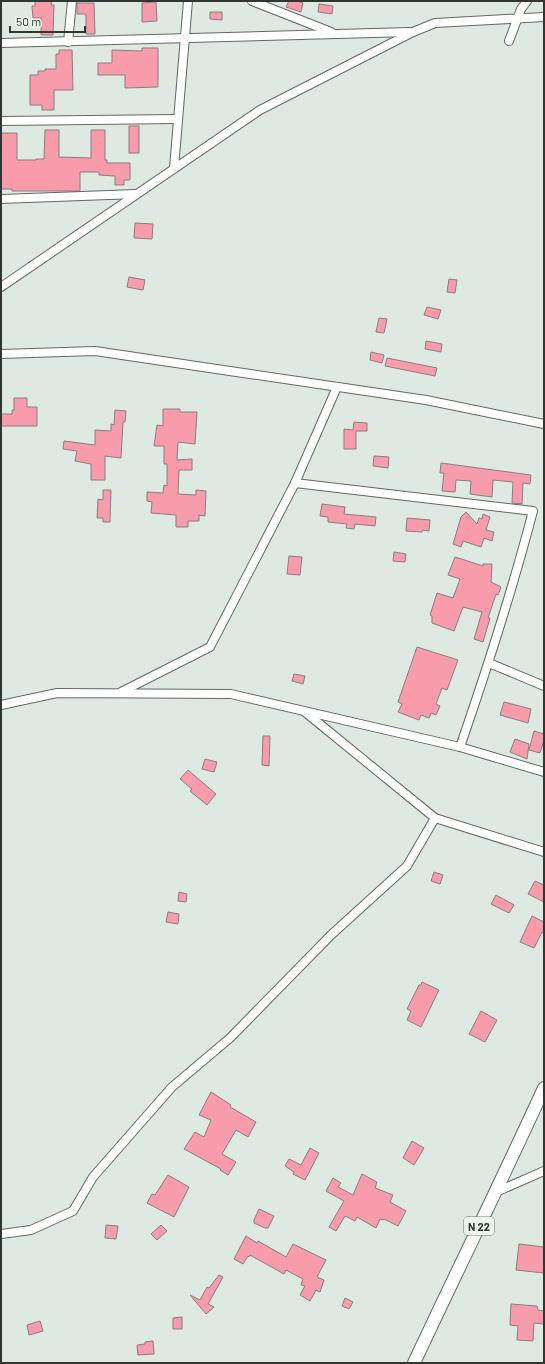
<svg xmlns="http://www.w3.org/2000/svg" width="545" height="1364" viewBox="0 0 545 1364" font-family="Barlow,sans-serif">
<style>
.building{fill:#f89cac;stroke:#8a7d7f}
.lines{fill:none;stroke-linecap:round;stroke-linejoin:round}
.street-casing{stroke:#606a63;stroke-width:10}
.primary-casing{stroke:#606a63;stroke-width:14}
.street{stroke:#fff;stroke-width:8}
.primary{stroke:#fff;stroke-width:12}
.labels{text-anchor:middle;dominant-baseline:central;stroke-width:3.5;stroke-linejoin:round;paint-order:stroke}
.shield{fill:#ebf7ee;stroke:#69706a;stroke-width:1}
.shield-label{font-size:11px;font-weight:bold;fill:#313632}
</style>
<rect width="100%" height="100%" fill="#dee9e1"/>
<!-- building -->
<g class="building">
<polygon points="35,1 52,1 51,5 54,5 53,35 41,35 41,18 33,18 32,6 35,6"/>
<polygon points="289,1 297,1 303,3 301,12 286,7"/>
<polygon points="156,2 157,21 142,22 142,3"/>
<polygon points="77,3 94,3 95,34 86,34 86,14 77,14"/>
<polygon points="319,4 333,6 332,14 318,12"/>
<polygon points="210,12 222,12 222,20 210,19"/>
<polygon points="142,48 158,48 158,87 125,88 125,75 98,75 98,63 112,63 112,50 142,51"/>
<polygon points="59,50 72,50 73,90 54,90 54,110 42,110 42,105 30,105 30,75 38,75 38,71 45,71 45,69 56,69 56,54 59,54"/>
<rect x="129" y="126" width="10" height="27"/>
<polygon points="45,130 59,130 59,157 91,158 91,130 105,130 105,160 107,160 107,163 130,163 130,180 124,180 124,185 115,185 115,176 99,175 99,172 80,172 80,191 12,191 12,189 1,189 1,133 17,133 17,160 36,160 36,159 44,159"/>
<polygon points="135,223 153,224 152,239 134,238"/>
<polygon points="129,277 145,280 143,290 127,287"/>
<polygon points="449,279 457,280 455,293 447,292"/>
<polygon points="427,307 441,310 438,319 424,315"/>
<polygon points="379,318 387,319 384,333 376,332"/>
<polygon points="426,341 442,344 441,352 425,349"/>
<polygon points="371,352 384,355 382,363 370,360"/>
<polygon points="387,358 437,368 435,376 385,366"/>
<polygon points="14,398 27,398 27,407 37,407 37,426 1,426 1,414 12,414 12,410 14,410"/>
<polygon points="163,409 180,409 180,412 197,412 195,444 178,442 177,460 192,459 192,470 179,470 178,494 196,495 196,490 206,491 205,516 199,515 199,521 188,521 188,527 176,527 176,515 151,513 152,502 147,501 147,492 163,493 164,485 167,486 167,464 164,464 164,446 154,446 157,425 163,426"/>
<polygon points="115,410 126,411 125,422 123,422 121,458 105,456 105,480 91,480 91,464 75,461 77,451 63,449 64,441 95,445 95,430 111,431 111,424 114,425"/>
<polygon points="354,422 367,423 367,431 356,431 356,449 344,449 344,429 353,430"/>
<polygon points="374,456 389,457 388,468 373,466"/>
<polygon points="441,463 531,475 530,484 523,483 522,504 512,503 513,482 493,480 492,497 470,494 471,481 456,480 455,492 442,491 444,473 440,473"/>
<polygon points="103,490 111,490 110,522 103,522 103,518 97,518 98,499 103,500"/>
<polygon points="322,504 345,507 344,514 376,517 375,526 355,524 354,529 346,528 347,524 328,522 328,517 320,516"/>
<polygon points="466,512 477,524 479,518 482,519 483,514 490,517 486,530 494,532 492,541 484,538 481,547 463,541 461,547 453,544 461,517"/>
<polygon points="407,518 430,520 429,531 423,530 422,532 406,531"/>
<polygon points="394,552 406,554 405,562 393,561"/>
<polygon points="289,556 302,557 300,575 287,574"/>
<polygon points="455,557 483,566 483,564 492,564 491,582 501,587 498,595 496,594 488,618 490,618 483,642 474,639 482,612 463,607 454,631 432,623 432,616 430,615 437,593 453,598 460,579 448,575"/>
<polygon points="417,647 458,660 447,690 442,688 436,704 440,706 436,715 431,713 429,718 421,715 419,720 398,712 402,704 398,702"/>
<polygon points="294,674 305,676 303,684 292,681"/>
<polygon points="504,702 531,709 528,723 500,715"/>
<polygon points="534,731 544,734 544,740 540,753 529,750"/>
<polygon points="263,736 270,736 269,766 262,765"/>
<polygon points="515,739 529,744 527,759 510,752"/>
<polygon points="205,759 217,762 214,772 202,769"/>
<polygon points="188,770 216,794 207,805 190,791 192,789 180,779"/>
<polygon points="434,872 443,875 440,884 431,881"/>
<polygon points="535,881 544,885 544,902 528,894"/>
<polygon points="179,892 187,894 186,902 178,901"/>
<polygon points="496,895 514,905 509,913 491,904"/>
<polygon points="168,912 179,914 178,924 166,922"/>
<polygon points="532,916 544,922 544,933 542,932 534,948 520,942"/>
<polygon points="422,982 439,990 421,1027 407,1020 411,1011 407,1009 419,985 421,985"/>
<polygon points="481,1011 497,1020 485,1042 469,1034"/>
<polygon points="211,1092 231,1105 230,1107 256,1122 248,1137 236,1130 222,1154 236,1162 228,1175 220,1170 221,1169 184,1149 195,1132 204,1137 211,1120 199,1115"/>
<polygon points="412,1141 424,1148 414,1165 403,1158"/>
<polygon points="310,1148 319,1153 305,1180 293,1174 294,1172 285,1166 289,1159 301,1165"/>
<polygon points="362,1174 377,1182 375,1188 393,1195 390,1202 406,1211 398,1226 384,1219 383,1220 380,1219 376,1228 357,1217 355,1221 345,1216 336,1231 329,1227 344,1201 326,1191 333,1178 341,1183 338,1187 353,1195"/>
<polygon points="168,1175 189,1187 174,1217 147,1203 152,1194 155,1195"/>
<polygon points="259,1209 274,1216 268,1228 265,1228 254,1223 254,1220"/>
<polygon points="106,1225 118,1226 116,1239 105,1238"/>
<polygon points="161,1225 167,1231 157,1240 151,1234"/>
<polygon points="246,1236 257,1243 258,1241 286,1257 293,1244 326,1260 317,1277 324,1280 320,1292 316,1290 310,1301 300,1295 305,1286 301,1285 303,1279 286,1270 284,1274 250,1255 249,1257 248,1256 243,1264 234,1259"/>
<polygon points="519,1244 544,1247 544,1273 516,1270"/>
<polygon points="219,1275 223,1277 208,1304 214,1307 206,1314 190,1295 200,1300 207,1287 209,1288"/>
<polygon points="345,1298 353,1302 349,1309 342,1306"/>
<polygon points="511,1304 537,1306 538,1310 544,1311 544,1324 534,1323 533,1341 517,1340 518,1326 510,1325"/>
<polygon points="182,1317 182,1329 173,1329 173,1318"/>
<polygon points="40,1321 43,1331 29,1335 27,1325"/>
<polygon points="153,1341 154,1354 138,1355 137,1345 145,1344 145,1342"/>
</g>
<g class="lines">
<!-- street casing -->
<g class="street-casing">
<g id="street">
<polyline points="252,1 331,32"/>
<polyline points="509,41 521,9 527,1"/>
<polyline points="68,42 72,1"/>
<polyline points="1,43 410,32"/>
<polyline points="1,121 178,119"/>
<polyline points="174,168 188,1"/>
<polyline points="1,199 136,194"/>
<polyline points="1,287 260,110 413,32 435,23 544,17"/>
<polyline points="1,354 95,351 426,400 544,424"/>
<path d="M295,483l238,28c-21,80 -46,158 -73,236"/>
<polyline points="489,663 544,686"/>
<polyline points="121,692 210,647 295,483 337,387"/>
<polyline points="1,705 57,693 231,694 460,747 544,772"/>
<polyline points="305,712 435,818 544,852"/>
<polyline points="496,1192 544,1171"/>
<polyline points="1,1234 31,1230 73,1211 93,1177 172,1087 230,1038 331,935 407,866 435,818"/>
</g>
</g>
<!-- primary casing -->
<g class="primary-casing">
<path id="primary" d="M414,1363c43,-92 88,-183 130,-275"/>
</g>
<!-- street -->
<use href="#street" class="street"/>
<!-- primary -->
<use href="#primary" class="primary"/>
</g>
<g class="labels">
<!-- shield labels -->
<rect class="shield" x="464" y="1217" width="30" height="18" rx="3"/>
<g class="shield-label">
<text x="479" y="1226">N 22</text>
</g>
</g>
<!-- border -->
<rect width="545" height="1364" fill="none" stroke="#313632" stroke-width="4"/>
<!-- scale -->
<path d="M10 26v6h75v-6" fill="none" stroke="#313632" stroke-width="2"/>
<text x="16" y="26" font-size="12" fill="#313632" stroke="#ebf7ee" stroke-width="3" paint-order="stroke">50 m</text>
</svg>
